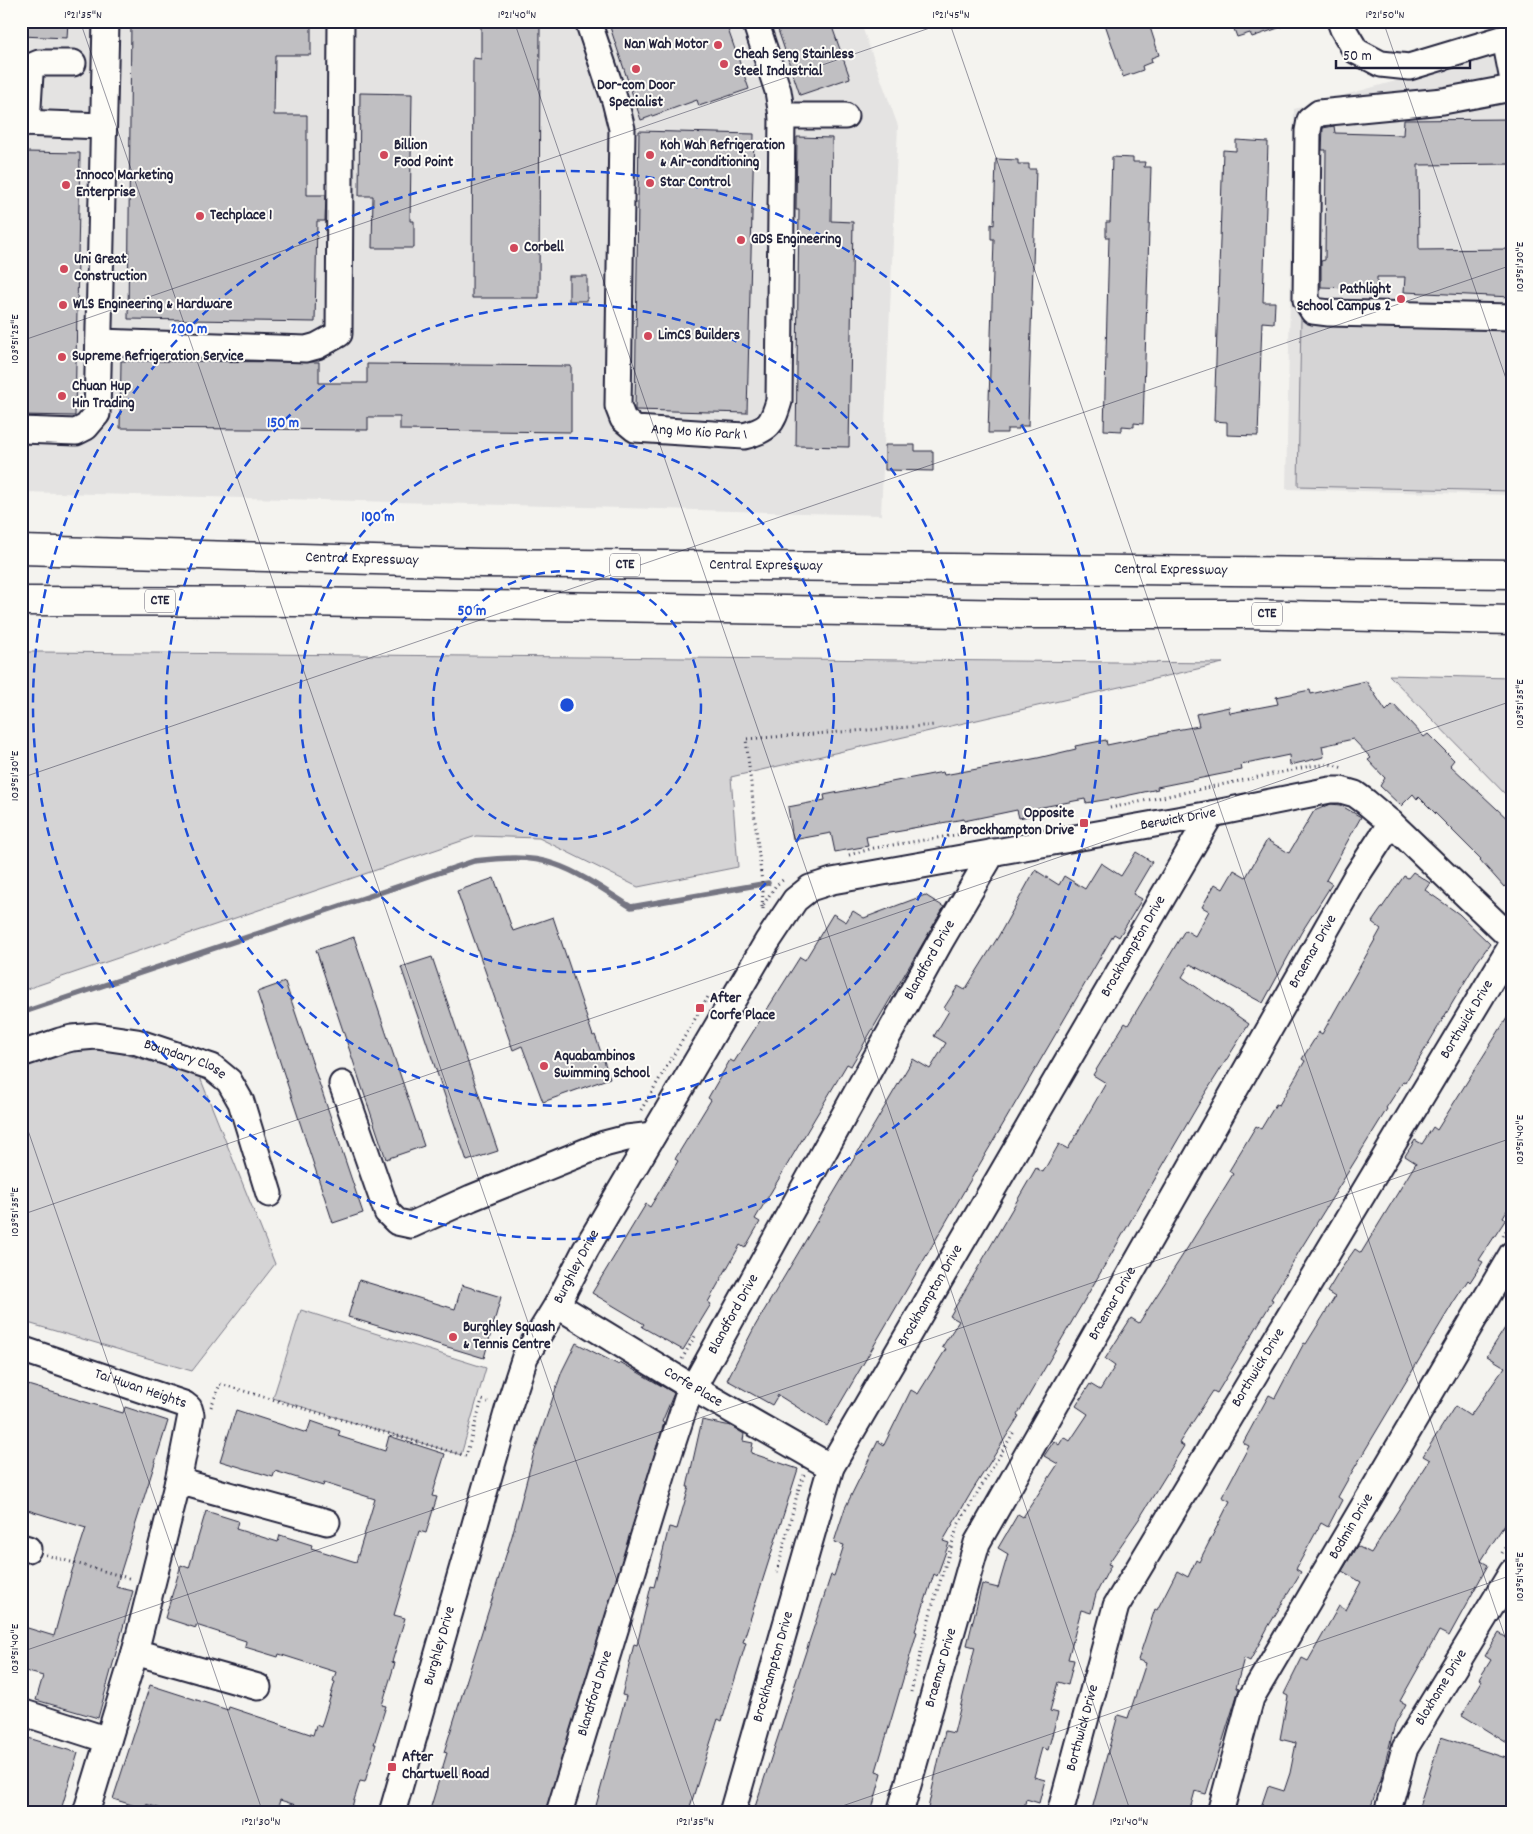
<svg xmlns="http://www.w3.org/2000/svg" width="1533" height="1834" viewBox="0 0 1533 1834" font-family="Dekko,sans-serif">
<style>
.built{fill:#e4e3e2}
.green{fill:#d5d4d5;stroke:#7c7b88}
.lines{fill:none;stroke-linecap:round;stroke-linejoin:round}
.stream{stroke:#757582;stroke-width:5.5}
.building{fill:#c0bfc2;stroke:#22223b}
.minor-casing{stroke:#22223b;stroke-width:29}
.highway-casing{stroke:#22223b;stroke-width:31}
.path{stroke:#22223b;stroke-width:3;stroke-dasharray:1 4;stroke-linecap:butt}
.minor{stroke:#fdfcf7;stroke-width:25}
.highway{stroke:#fdfcf7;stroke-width:28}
.ticks{fill:none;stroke:#22223b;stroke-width:1;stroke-opacity:0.45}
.ring{fill:none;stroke:#1d4ed8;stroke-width:2.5;stroke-dasharray:9 6}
.poi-dot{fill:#d1495b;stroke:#fdfcf7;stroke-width:2}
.labels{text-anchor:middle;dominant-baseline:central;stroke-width:4;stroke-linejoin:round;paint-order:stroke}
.shield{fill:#fdfcf7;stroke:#646373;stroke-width:1}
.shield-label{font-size:14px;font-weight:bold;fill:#22223b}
.poi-label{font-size:15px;font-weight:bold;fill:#22223b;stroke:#fdfcf7;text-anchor:start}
.street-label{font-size:15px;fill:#22223b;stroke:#fdfcf7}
.centre{fill:#1d4ed8;stroke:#fdfcf7;stroke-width:2.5}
.ring-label{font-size:15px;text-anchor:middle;font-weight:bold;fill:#1d4ed8;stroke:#fdfcf7;stroke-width:4;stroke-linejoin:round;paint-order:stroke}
.neatline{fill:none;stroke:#22223b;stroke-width:2}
.ticks-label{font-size:12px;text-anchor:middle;fill:#22223b}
</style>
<rect width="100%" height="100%" fill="#f4f3ef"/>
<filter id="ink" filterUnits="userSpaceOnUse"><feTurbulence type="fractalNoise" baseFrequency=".02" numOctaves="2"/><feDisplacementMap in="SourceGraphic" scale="10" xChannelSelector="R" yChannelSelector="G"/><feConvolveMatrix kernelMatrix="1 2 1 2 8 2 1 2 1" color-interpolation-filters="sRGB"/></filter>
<g filter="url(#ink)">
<!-- built -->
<g class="built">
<polygon points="21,21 860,21 898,126 881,515 21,492"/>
<polygon points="1512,49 1512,495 1286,489 1294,109"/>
</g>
<!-- green -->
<g class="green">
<polygon points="1301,318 1512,324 1512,491 1298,486"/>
<polygon points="21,652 41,652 1223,663 731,777 738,867 638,887 539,838 476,836 21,991"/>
<polygon points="1389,675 1512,678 1512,801"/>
<polygon points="79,1047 102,1048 199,1075 275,1264 192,1371 21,1321 21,1065"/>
<polygon points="301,1310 486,1368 461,1455 273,1398"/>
</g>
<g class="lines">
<!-- stream -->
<path class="stream" d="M21,1013l453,-152c26,-3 55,-6 80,3 25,8 55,29 77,43l137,-24"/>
</g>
<!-- building -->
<g class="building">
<polygon points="21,21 68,21 67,38 21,36"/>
<polygon points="131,21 311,21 311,55 275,55 274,115 307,115 307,195 326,195 325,221 317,221 315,322 128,319"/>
<polygon points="481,21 540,21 539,298 472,298 473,58 481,59"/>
<polygon points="608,21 725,21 749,89 699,106 697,100 641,120"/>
<polygon points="775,21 830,21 850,78 800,95"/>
<polygon points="1104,21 1148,21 1159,55 1151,58 1152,62 1142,66 1143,70 1123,77"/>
<polygon points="1231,21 1290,21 1290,24 1252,37 1250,33 1237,37"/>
<polygon points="360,93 412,94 410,221 414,221 414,248 372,248 373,196 359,196"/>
<polygon points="1512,119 1512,164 1418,165 1419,250 1512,249 1512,297 1404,292 1405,277 1377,277 1377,289 1321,287 1321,261 1325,260 1326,150 1322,150 1323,128 1334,126 1335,133 1403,135 1404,120"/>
<polygon points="639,131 754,134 747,413 635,410"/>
<polygon points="797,137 832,138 831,221 853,222 849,447 796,446 799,210 796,210"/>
<polygon points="1236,140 1268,142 1263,302 1275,302 1274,323 1262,322 1258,436 1227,435 1227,422 1214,421 1223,150 1236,151"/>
<polygon points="26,152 80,153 75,416 21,415"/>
<polygon points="1112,157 1133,158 1133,162 1145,162 1144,167 1151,167 1143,424 1134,423 1134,427 1122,426 1122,431 1104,430 1109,237 1106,237 1106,222 1110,222"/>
<polygon points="996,159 1018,160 1018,164 1029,164 1029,169 1036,169 1028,426 1019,426 1019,429 1007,429 1007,433 988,433 994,239 991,239 991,224 994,225"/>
<rect x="569" y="276" width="18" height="25"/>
<polygon points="121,361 319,362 319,383 367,383 367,364 571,366 571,432 400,430 400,417 368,417 368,430 120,428"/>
<polygon points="885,445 915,445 915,451 933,451 933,471 885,470"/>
<polygon points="1366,681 1386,711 1393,704 1424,737 1428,734 1454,760 1450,765 1512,823 1512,880 1504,887 1480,860 1481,859 1419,797 1417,799 1413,794 1401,806 1380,786 1385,778 1368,760 1371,758 1353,739 1322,746 1324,757 1290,765 1289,755 1241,765 1242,770 1157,787 1158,789 1116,798 1086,803 1085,799 1037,808 1038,814 1019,818 1017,810 964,821 964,819 907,829 907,830 866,837 868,846 835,852 831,833 793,840 788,807 825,800 824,795 943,772 944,775 1038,758 1076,749 1075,746 1106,740 1107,745 1170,732 1170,731 1199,726 1196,714 1229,707 1230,713 1278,704 1276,697 1310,690 1311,694"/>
<polygon points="1331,804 1340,805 1361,817 1326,880 1332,884 1301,933 1263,1003 1190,964 1182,977 1249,1024 1201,1100 1028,1397 1017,1415 1019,1416 972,1491 943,1541 949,1543 937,1576 934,1574 915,1631 917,1632 876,1771 882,1773 871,1813 753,1813 831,1575 834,1576 844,1545 834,1542 845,1508 878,1441 884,1445 911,1390 918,1394 946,1349 942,1347 959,1321 950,1316 1036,1168 1043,1172 1059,1144 1068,1149 1106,1083 1093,1075 1125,1023 1128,1025 1185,930 1195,936 1209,911 1202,907 1215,884 1223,889 1234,870 1246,877 1267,840 1289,853 1314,811"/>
<polygon points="1136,852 1152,862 1133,894 1142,899 1119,937 1114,934 827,1426 778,1395 772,1405 727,1380 755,1326 913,1059 930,1069 946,1043 934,1036 949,1011 944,1008 958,986 965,990 998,937 1035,870 1059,885 1064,876 1085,889 1101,863 1121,876"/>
<polygon points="1413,872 1430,883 1425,890 1459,914 1490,944 1476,963 1405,1083 1403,1082 1386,1108 1387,1109 1300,1250 1271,1299 1273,1300 1217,1393 1213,1391 1179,1443 1184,1446 1139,1519 1108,1564 1111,1565 1096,1594 1091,1613 1081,1610 1068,1659 1074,1660 1068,1685 1058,1682 1050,1711 1058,1713 1048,1750 1042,1748 1034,1777 1045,1780 1039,1803 1026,1799 1023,1813 927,1813 945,1731 954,1733 975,1647 967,1645 982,1584 998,1588 1008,1554 998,1548 1018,1514 1023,1517 1058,1464 1044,1456 1054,1441 1059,1445 1064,1437 1070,1441 1088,1414 1076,1406 1090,1384 1100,1390 1115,1366 1105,1359 1131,1318 1139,1323 1188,1247 1233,1174 1229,1171 1256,1126 1261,1129 1276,1104 1279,1105 1305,1061 1302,1059 1319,1032 1322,1034 1381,929 1372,922 1404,876 1408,878"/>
<polygon points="494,878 513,931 553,917 593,1036 595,1035 610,1078 543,1102 522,1046 513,1050 457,891"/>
<polygon points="925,895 944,907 851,1066 847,1064 755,1219 760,1222 745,1248 740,1245 708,1302 711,1304 683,1350 642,1327 644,1324 592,1293 646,1204 650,1207 678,1161 675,1159 711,1100 708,1098 730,1060 734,1062 800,957 805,960 833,914 846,922 853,911 864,918"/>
<polygon points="354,937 424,1146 386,1159 316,950"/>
<polygon points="432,957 498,1151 467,1161 401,967"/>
<polygon points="285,982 363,1213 333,1223 257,992"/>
<polygon points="1512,1010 1512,1202 1503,1217 1506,1219 1479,1260 1483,1262 1470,1282 1468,1280 1453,1303 1352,1472 1338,1497 1342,1500 1328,1527 1321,1523 1296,1569 1301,1572 1268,1627 1250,1661 1244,1658 1236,1688 1239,1689 1206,1794 1195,1791 1189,1813 1091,1813 1118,1715 1128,1718 1146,1663 1138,1660 1155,1609 1157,1610 1177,1571 1188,1577 1196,1560 1199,1562 1230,1501 1222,1497 1249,1446 1243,1443 1269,1395 1275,1398 1304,1343 1306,1344 1335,1297 1327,1292 1341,1269 1355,1249 1361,1253 1416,1163 1405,1156 1415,1140 1422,1144 1433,1127 1437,1130"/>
<polygon points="359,1280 455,1309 462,1285 501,1297 484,1358 348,1317"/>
<polygon points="1512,1317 1512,1513 1481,1561 1488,1565 1449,1636 1439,1631 1400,1701 1406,1704 1395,1724 1380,1783 1379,1782 1369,1813 1259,1813 1268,1786 1284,1791 1290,1773 1296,1743 1280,1739 1288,1696 1284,1694 1302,1658 1308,1661 1339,1606 1346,1610 1361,1582 1342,1571 1357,1546 1371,1553 1430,1460 1423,1456 1455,1406 1470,1416 1505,1367 1487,1356"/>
<polygon points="576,1343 619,1365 620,1362 674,1393 662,1422 664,1423 545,1813 429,1813 447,1753 444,1752 512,1536 533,1456 562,1371"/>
<polygon points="21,1383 123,1413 125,1407 168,1421 116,1587 133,1591 98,1718 36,1700 43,1676 21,1670 21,1626 54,1636 71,1574 86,1528 21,1508"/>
<polygon points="236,1410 307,1433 311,1421 340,1431 338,1436 385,1451 389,1436 445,1454 432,1496 437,1497 426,1533 419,1531 394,1615 405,1618 392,1662 395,1663 382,1705 386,1706 374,1744 376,1744 365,1782 360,1781 350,1813 321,1813 280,1800 276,1813 174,1813 146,1804 145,1809 113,1799 150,1685 228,1710 229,1707 313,1735 316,1725 321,1727 335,1682 333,1681 336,1672 279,1654 278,1657 245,1647 246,1641 196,1625 196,1628 165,1618 181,1565 189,1568 206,1511 238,1521 236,1529 278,1542 280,1535 312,1545 311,1548 356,1562 375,1499 324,1483 323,1486 275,1471 273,1477 220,1461"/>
<polygon points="702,1420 731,1426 744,1434 743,1441 753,1443 751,1453 798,1469 743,1642 746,1643 722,1721 718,1719 688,1813 594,1813 626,1696 622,1695 634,1644 637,1645 651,1586 654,1587 669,1527 677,1529 689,1487 687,1487"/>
<polygon points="1499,1633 1512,1641 1512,1746 1462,1715 1482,1681 1479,1679 1491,1660 1485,1656"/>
<polygon points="25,1737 78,1753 60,1813 21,1813 21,1749"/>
<polygon points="1441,1737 1512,1760 1512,1813 1417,1813"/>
</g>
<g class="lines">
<!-- minor casing -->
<g class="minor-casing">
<g id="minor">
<path id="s1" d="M588,21l27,80 7,28 -4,277 5,13 12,10 109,7c25,-7 28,-11 35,-35l3,-285 -4,-25 -23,-70"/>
<polyline points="1340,21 1343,29 1356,51 1381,64 1409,67 1512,36"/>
<polyline points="1505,39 1512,75"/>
<polyline points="1512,88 1443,101 1319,113 1310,120 1308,131 1306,300 1313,311 1329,313 1512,317"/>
<polyline points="782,116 845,116"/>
<polyline points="21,123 103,126"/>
<polyline points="27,123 30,74 32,66 39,63 73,63"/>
<polyline points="99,342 306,349 317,346 339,334 341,21"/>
<polyline points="21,430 76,432 86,427 97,414 106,21"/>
<path id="s2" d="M21,1054l39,-13 12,-3 24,-2 41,6 75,25 17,14 12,21 28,92"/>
<polyline points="342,1084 387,1212 397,1222 411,1225 471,1198 604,1144 627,1138 653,1135"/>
<path id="s3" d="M557,1305l136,83 138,79"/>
<path id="s4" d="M21,1349l163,55 5,4 2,7 -13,66 -43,171 -49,161"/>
<polyline points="178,1481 327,1522"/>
<polyline points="21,1547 28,1549"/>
<polyline points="135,1652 258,1687"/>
<polyline points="21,1712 108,1740"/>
<path id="s5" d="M392,1813l117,-407 16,-49 32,-52 29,-56 181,-307 28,-42 15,-12 22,-7 379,-67 119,-24h11l14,4 11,8 25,21 121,116"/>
<path id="s6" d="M559,1813l107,-350 21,-64 253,-457 53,-90"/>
<path id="s7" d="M732,1813l99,-346 380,-653"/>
<path id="s8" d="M900,1813l77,-270 380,-668 34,-52"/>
<path id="s9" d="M1060,1813l56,-207 396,-661"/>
<path id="s10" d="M1220,1813l31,-115 261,-444"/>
<path id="s11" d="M1387,1813l18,-65 107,-176"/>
</g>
</g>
<!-- highway casing -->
<g class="highway-casing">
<g id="highway">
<path id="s12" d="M21,550l461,13 1030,11"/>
<polyline points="21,601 299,602 1022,614 1246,614 1512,620"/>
</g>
</g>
<!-- path -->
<g class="path">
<polyline points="1110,808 1311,766 1330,764 1343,768"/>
<polyline points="849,855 874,848 1018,825"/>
<polyline points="762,907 763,892 746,739 936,725"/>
<polyline points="763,909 763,905 776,885 783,880"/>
<polyline points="641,1110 708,997"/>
<polyline points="1503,1236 1512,1221"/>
<polyline points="682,1359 695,1336"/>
<polyline points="211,1407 220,1384 466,1456 482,1400 488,1402"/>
<polyline points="1502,1553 1512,1536"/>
<polyline points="46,1555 132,1579"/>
<polyline points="777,1572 798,1491 804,1475"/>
<polyline points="911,1692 932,1607 958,1525 1015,1430"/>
</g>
<!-- minor -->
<use href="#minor" class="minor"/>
<!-- highway -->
<use href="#highway" class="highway"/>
</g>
</g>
<!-- ticks -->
<path class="ticks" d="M80,21l617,1792M514,21l617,1792M949,21l563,1636M1383,21l129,375M21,341l929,-320M21,778l1491,-513M21,1110l242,703M21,1215l1491,-514M21,1652l1491,-514M822,1813l690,-238"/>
<!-- distance rings -->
<g class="ring">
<circle cx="567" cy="705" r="134"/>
<circle cx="567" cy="705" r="267"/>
<circle cx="567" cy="705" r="401"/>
<circle cx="567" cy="705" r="534"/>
</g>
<!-- markers -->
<g class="poi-dot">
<circle cx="718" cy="45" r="5"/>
<circle cx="724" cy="64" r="5"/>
<circle cx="636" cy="69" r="5"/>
<circle cx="384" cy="155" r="5"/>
<circle cx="650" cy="155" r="5"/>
<circle cx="650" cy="183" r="5"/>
<circle cx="66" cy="185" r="5"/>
<circle cx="200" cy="216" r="5"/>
<circle cx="741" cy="240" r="5"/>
<circle cx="514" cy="248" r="5"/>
<circle cx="64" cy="269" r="5"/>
<circle cx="1401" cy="299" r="5"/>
<circle cx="63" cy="305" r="5"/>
<circle cx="648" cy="336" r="5"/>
<circle cx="62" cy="357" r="5"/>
<circle cx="62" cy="396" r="5"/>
<rect x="1079" y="818" width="10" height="10" rx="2.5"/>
<rect x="695" y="1003" width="10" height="10" rx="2.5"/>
<circle cx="544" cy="1066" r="5"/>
<circle cx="453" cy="1337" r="5"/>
<rect x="387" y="1762" width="10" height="10" rx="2.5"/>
</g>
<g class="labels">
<!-- shield labels -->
<g class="shield">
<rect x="610" y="553.5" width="30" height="23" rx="4"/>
<rect x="145" y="589.5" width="30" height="23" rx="4"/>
<rect x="1252" y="602.5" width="30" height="23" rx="4"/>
</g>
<g class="shield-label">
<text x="625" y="565">CTE</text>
<text x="160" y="601">CTE</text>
<text x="1267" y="614">CTE</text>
</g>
<!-- poi labels -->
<g class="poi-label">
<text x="708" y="45" text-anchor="end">Nan Wah Motor</text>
<text x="734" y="55">Cheah Seng Stainless<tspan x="734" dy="17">Steel Industrial</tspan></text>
<text x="636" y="86" text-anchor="middle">Dor-com Door<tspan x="636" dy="17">Specialist</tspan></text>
<text x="394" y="146">Billion<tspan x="394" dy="17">Food Point</tspan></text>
<text x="660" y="146">Koh Wah Refrigeration<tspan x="660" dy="17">&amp; Air-conditioning</tspan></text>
<text x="76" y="176">Innoco Marketing<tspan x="76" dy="17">Enterprise</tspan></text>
<text x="660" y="183">Star Control</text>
<text x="210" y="216">Techplace 1</text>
<text x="751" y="240">GDS Engineering</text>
<text x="524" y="248">Corbell</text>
<text x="74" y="260">Uni Great<tspan x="74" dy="17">Construction</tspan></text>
<text x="1391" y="290" text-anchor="end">Pathlight<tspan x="1391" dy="17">School Campus 2</tspan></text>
<text x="73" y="305">WLS Engineering &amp; Hardware</text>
<text x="658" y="336">LimCS Builders</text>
<text x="72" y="357">Supreme Refrigeration Service</text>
<text x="72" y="387">Chuan Hup<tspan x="72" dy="17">Hin Trading</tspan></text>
<text x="1074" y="814" text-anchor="end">Opposite<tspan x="1074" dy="17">Brockhampton Drive</tspan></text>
<text x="710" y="999">After<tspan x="710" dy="17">Corfe Place</tspan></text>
<text x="554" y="1057">Aquabambinos<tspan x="554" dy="17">Swimming School</tspan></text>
<text x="463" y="1328">Burghley Squash<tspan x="463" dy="17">&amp; Tennis Centre</tspan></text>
<text x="402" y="1758">After<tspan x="402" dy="17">Chartwell Road</tspan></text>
</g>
<!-- street labels -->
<g class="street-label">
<text stroke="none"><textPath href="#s1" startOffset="484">Ang Mo Kio Park 1</textPath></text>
<text stroke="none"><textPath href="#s12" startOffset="341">Central Expressway</textPath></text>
<text stroke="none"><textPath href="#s12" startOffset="745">Central Expressway</textPath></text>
<text stroke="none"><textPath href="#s12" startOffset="1150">Central Expressway</textPath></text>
<text stroke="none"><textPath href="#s5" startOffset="1400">Berwick Drive</textPath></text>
<text stroke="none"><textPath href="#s7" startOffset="962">Brockhampton Drive</textPath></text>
<text stroke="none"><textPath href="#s8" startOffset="961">Braemar Drive</textPath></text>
<text stroke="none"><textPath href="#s6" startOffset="935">Blandford Drive</textPath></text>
<text stroke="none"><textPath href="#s9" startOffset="898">Borthwick Drive</textPath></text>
<text stroke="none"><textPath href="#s2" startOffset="170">Boundary Close</textPath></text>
<text stroke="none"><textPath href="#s5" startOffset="579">Burghley Drive</textPath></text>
<text stroke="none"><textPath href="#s7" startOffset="558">Brockhampton Drive</textPath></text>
<text stroke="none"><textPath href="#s8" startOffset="556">Braemar Drive</textPath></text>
<text stroke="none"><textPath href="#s6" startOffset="530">Blandford Drive</textPath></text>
<text stroke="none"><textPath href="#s9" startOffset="492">Borthwick Drive</textPath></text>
<text stroke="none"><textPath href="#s3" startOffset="159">Corfe Place</textPath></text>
<text stroke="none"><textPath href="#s4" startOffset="126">Tai Hwan Heights</textPath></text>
<text stroke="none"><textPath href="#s10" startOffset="318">Bodmin Drive</textPath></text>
<text stroke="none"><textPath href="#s5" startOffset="174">Burghley Drive</textPath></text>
<text stroke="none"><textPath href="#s7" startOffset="152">Brockhampton Drive</textPath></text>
<text stroke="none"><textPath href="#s8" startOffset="151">Braemar Drive</textPath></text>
<text stroke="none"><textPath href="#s11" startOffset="138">Bloxhome Drive</textPath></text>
<text stroke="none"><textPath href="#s6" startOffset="125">Blandford Drive</textPath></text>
<text stroke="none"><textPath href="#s9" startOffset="88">Borthwick Drive</textPath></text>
</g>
</g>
<circle cx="567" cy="705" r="8" class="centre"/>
<g class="ring-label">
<text x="189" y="333">200 m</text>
<text x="283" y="427">150 m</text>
<text x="378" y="521">100 m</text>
<text x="472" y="615">50 m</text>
</g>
<!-- margin -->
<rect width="1533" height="1834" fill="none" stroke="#fdfcf7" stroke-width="55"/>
<!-- scale -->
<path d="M1336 60v8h134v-8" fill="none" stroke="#22223b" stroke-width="2.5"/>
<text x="1343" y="60" font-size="15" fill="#22223b" stroke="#fdfcf7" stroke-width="4" paint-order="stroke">50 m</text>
<rect x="28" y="28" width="1478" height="1778" class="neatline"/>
<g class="ticks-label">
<text x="83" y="18">1°21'35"N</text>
<text x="517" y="18">1°21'40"N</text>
<text x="951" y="18">1°21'45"N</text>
<text x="1385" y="18">1°21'50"N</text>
<text transform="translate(1519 267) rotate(-90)" y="4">103°51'30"E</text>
<text transform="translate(14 339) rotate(-90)" y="4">103°51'25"E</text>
<text transform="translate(1519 704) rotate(-90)" y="4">103°51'35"E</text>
<text transform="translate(14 776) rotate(-90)" y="4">103°51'30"E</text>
<text transform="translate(1519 1140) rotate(-90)" y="4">103°51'40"E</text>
<text transform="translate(14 1212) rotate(-90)" y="4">103°51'35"E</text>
<text transform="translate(1519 1577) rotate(-90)" y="4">103°51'45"E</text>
<text transform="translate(14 1649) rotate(-90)" y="4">103°51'40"E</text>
<text x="261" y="1825">1°21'30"N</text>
<text x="695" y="1825">1°21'35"N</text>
<text x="1129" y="1825">1°21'40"N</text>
</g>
</svg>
